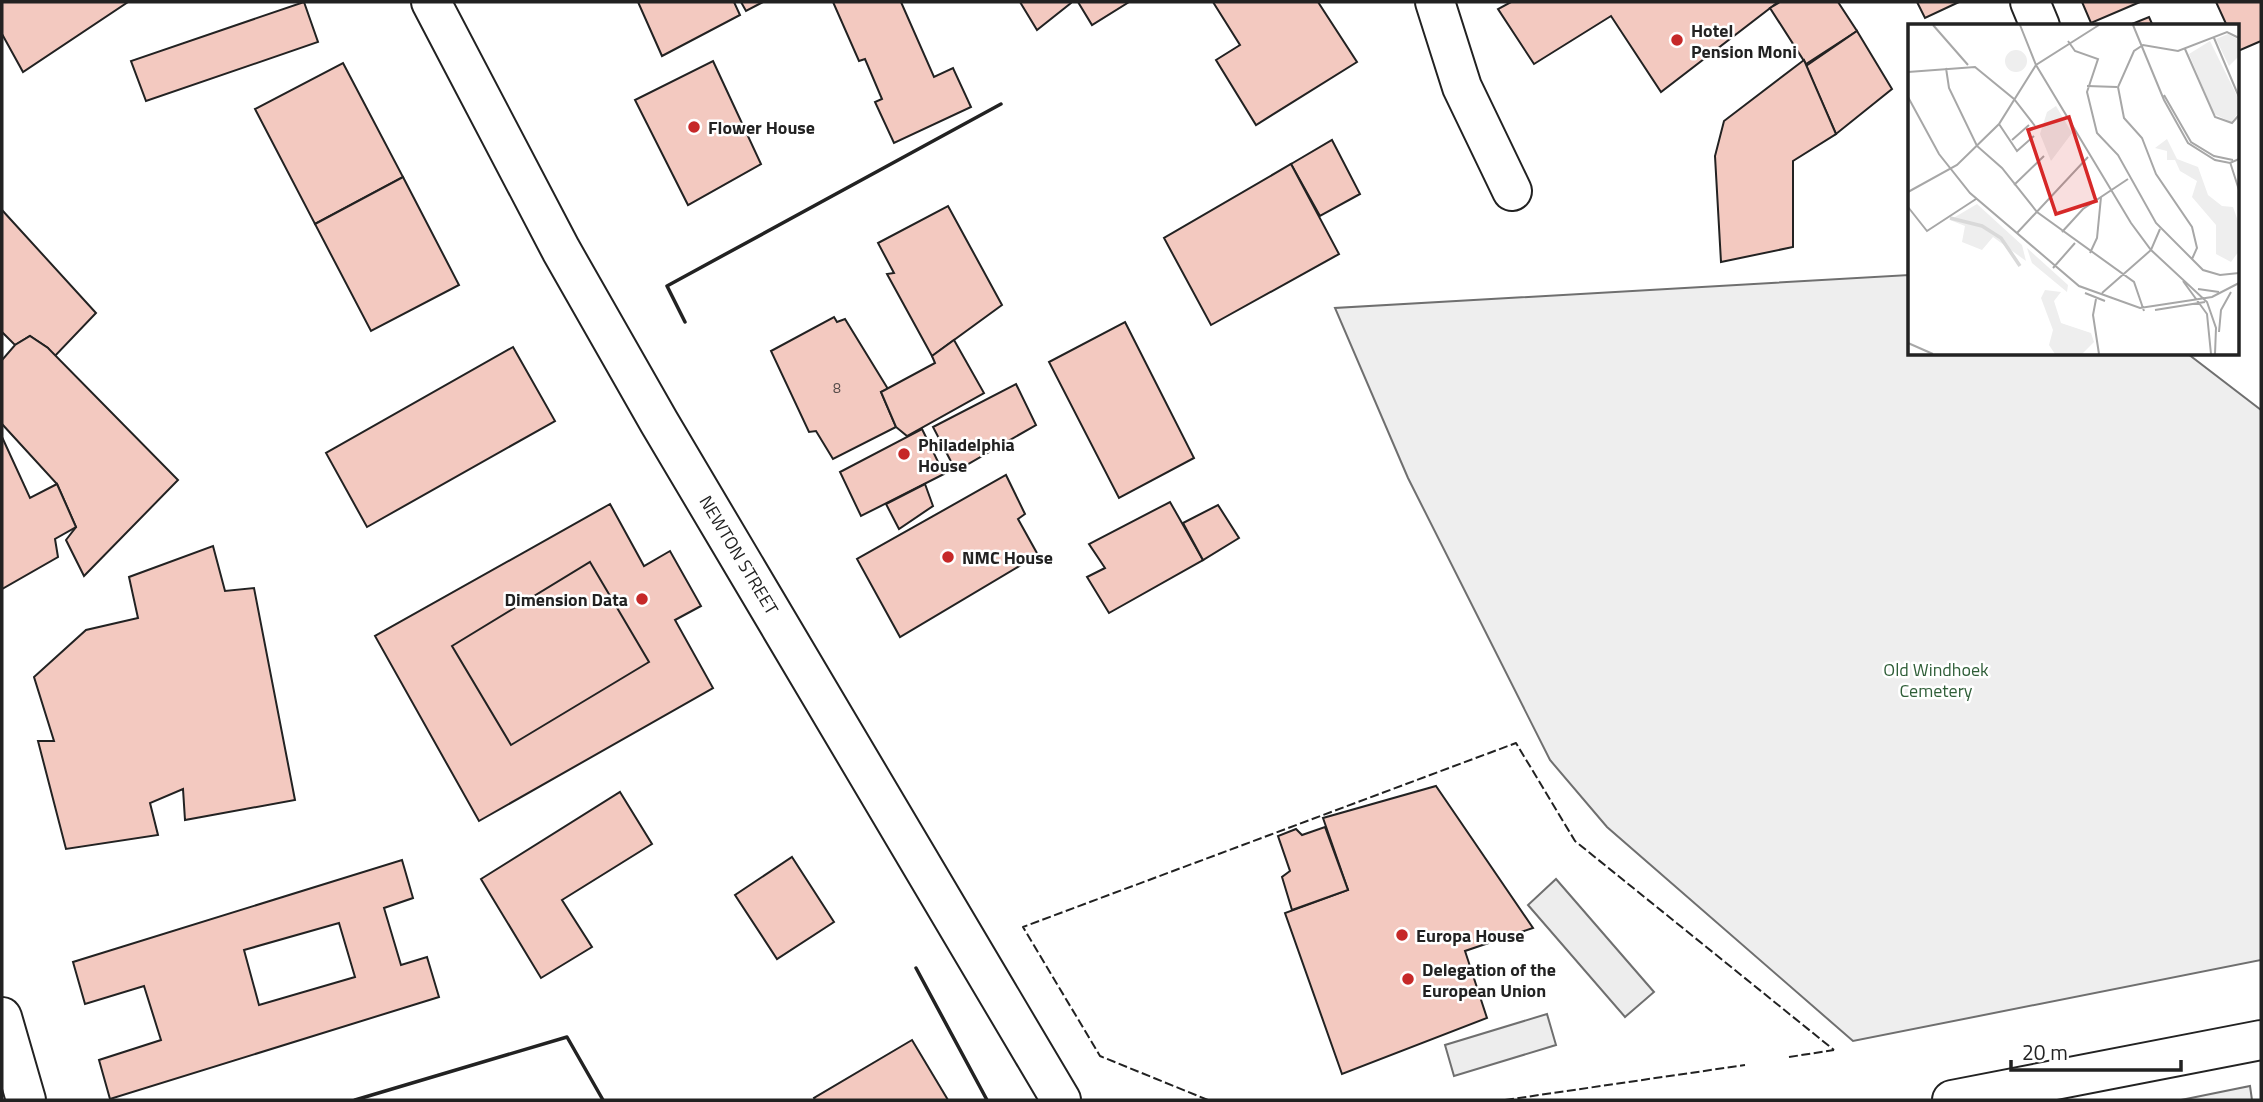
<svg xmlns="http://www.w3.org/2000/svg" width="2263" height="1102" viewBox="0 0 2263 1102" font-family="'Titillium Web',sans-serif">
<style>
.green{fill:#eee;stroke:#6f6f6f;stroke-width:2}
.parking{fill:#ededed;stroke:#6f6f6f;stroke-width:2}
.building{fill:#f3c9c0;stroke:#222;stroke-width:2;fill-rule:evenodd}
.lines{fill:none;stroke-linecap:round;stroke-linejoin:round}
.minor-casing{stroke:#222;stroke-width:42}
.secondary-casing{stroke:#222;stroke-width:42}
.minor{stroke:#fff;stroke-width:38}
.secondary{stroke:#fff;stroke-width:38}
.fence{stroke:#222;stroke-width:2;stroke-dasharray:9 3.5;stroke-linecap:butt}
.wall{stroke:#222;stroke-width:3.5}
.poi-dot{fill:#c62828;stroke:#fff;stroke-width:2.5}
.labels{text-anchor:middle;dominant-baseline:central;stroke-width:5;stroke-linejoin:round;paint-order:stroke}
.number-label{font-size:14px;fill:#564c4a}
.poi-label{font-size:18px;font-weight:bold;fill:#222;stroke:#fff;text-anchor:start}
.street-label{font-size:18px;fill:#222;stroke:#fff}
.park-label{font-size:18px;fill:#2f5e38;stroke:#fff}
.inset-river{fill:none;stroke:#d9d9d9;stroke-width:3.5}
.inset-road{fill:none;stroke:#a7a7a7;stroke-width:2}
.view{fill:#d62828;fill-opacity:0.15;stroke:#d62828;stroke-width:3.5}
.inset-edge{fill:none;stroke:#222;stroke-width:3.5}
</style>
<rect width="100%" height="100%" fill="#fff"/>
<!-- green -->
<g class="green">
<polygon points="1909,275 1910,354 2188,354 2261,410 2261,960 1853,1041 1607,827 1550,760 1408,478 1335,308"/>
<polygon points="2250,1086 2252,1100 2181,1100"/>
</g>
<!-- parking -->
<g class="parking">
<polygon points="1556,879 1654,992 1625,1017 1528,905"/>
<polygon points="1547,1014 1556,1045 1454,1076 1445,1045"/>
</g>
<!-- building -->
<g class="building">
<polygon points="2,2 128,2 23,72 2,34"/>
<polygon points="304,2 318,42 146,101 131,61"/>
<polygon points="638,2 734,2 740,15 662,56"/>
<polygon points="741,2 763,2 746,11"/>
<polygon points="833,2 901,2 934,77 953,68 971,107 894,143 875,102 882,99 865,59 859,61"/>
<polygon points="1020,2 1071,2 1071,3 1037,30"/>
<polygon points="1078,2 1129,2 1092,25"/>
<polygon points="1213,2 1318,2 1357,62 1256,125 1216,60 1240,45"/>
<polygon points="1511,2 1778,2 1661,92 1611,16 1534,64 1498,9"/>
<polygon points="1780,2 1838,2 1857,31 1806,64 1770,8"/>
<polygon points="1917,2 1959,2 1925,18"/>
<polygon points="2082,2 2140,2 2091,23"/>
<polygon points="2216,2 2261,2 2261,41 2238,51 2237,26 2227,26"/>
<polygon points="2149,17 2153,26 2127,26"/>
<polygon points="1857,31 1892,89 1836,134 1806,66"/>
<polygon points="1804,60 1836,134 1793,161 1793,247 1721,262 1715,156 1724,121"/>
<polygon points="713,61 761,164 688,205 635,100"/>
<polygon points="343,63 403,177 315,224 255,109"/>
<polygon points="1332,140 1360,194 1320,216 1291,164"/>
<polygon points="1291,164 1339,254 1211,325 1164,238"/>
<polygon points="403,177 459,285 371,331 315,224"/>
<polygon points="948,206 1002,305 932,356 887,274 894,273 878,243"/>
<polygon points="2,210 96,313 54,357 48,348 30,336 15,345 2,332"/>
<polygon points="834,317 837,322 845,319 888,389 881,392 896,427 833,459 816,431 809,432 771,351"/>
<polygon points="1125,322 1194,458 1119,498 1049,362"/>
<polygon points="30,336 48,348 178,480 84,576 66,540 76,527 57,484 2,424 2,360 15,345"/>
<polygon points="954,340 984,393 907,436 896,427 881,392 935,363 932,356"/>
<polygon points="513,347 555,421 367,527 326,453"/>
<polygon points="1016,384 1036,425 956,471 933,427"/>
<polygon points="922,429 944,474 861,516 840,472"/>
<polygon points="2,437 30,498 57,484 76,527 55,539 58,557 2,589"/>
<polygon points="1006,475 1025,514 1018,519 1038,555 900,637 857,559"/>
<polygon points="925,484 933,506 899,529 886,504"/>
<polygon points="1170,502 1203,560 1109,613 1087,577 1105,568 1089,544"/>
<polygon points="610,504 644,566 670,551 701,606 675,620 713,688 479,821 375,636"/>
<polygon points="1218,505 1239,538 1203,560 1183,523"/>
<polygon points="213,546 225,591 254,588 295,800 185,820 183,789 150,803 158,835 66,849 38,741 54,741 34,677 86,630 138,618 129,577"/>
<polygon points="590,562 649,662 511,745 452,646"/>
<polygon points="1436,786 1533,928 1465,951 1487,1018 1342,1074 1285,913 1348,890 1323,818"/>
<polygon points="620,792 652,844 562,900 592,947 541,978 481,879"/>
<polygon points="1325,827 1348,890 1292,910 1282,877 1290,871 1278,836 1296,829 1302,835"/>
<polygon points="792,857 834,922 777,959 735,895"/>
<path d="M402,860l11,38 -29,10 17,57 26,-8 12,40 -329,102 -11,-39 62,-20 -17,-54 -59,18 -12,-42zM339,923l16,54 -96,28 -15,-55z"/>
<polygon points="912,1040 948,1100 815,1100 814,1098"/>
</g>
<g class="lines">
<!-- minor casing -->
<g class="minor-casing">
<g id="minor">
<polyline points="431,2 561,250 659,422 1061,1100"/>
<polyline points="1435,2 1462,87 1512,191"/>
<polyline points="2030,2 2040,26"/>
<polyline points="2,1017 26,1100"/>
</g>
</g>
<!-- secondary casing -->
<g class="secondary-casing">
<polyline id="secondary" points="1952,1100 2261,1040"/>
</g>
<!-- minor -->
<use href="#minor" class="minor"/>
<!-- secondary -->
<use href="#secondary" class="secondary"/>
<!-- fence -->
<g class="fence">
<polyline points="1789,1057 1834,1050"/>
<polyline points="1208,1100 1100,1056 1023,927 1516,743 1575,841 1834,1050"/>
<polyline points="1505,1100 1745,1065"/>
</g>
<!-- wall -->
<g class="wall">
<polyline points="685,322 667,286 1001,104"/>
<polyline points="916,968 987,1100"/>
<polyline points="355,1100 567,1037 603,1100"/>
</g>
</g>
<!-- markers -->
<g class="poi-dot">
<circle cx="1677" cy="40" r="7"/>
<circle cx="694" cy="127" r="7"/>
<circle cx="904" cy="454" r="7"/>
<circle cx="948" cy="557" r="7"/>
<circle cx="642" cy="599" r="7"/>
<circle cx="1402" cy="935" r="7"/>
<circle cx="1408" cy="979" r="7"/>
</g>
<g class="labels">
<!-- number labels -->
<g class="number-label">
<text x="837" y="387">8</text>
</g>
<!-- poi labels -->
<g class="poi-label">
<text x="1691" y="30">Hotel<tspan x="1691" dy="21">Pension Moni</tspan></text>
<text x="708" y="127">Flower House</text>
<text x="918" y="444">Philadelphia<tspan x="918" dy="21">House</tspan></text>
<text x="962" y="557">NMC House</text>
<text x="628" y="599" text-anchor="end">Dimension Data</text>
<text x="1416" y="935">Europa House</text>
<text x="1422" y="969">Delegation of the<tspan x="1422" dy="21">European Union</tspan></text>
</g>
<!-- street labels -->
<g class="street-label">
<text transform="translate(739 555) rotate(59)">NEWTON STREET</text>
</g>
<!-- park labels -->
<g class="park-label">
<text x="1936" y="669">Old Windhoek<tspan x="1936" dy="21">Cemetery</tspan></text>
</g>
</g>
<!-- overview -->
<g transform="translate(1908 24)">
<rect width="331" height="331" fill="#fff"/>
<path d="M320,10l11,6v16l-10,10 -13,-27zM302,17l29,59v12l-8,10 -17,-8 -25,-60zM97 37a11 11 0 1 1 22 0a11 11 0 1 1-22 0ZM148,82l16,27 -21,28 -11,-27 7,-22zM259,115l10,20 21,8 10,28 14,11 11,1 6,17v27l-8,11 -15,-8v-29l-24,-28 5,-16 -17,-10 -5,-11h-8v-9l-12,-3zM69,180l45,41 4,16 -33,-24 -11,13 -20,-8 3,-16 -15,-6zM119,224l41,37 -1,7 -35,-29zM137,266l16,2 -7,9 7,22 30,10 3,9 -12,12h-27l-6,-9 4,-15 -12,-32z" fill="#eee"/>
<path class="inset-river" d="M42,194l32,8 19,12 19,28"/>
<path class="inset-road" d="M25,1l35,40M112,1l16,40 95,158 20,27 56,52 9,26 -1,26M225,1l31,75 24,43 27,17 15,3 9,-4M306,14l25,59M160,17l7,10 23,8 -11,33 10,41 21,22 38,68 47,47 17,5 19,-2M277,25l30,68 17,6 7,-8M38,44l3,20 28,58 25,22 35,44 97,70 10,29M0,48l67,-5 39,32 21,27M179,62l30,1M256,71l27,47 23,14 19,4M0,73l31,57 31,39 109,93 61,22 72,-11 27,-14M91,100l18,27 17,-15M104,116l17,-15M322,138l9,28M106,161l30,-29M0,168l49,-27 42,-41 37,-59 63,-40M0,183l19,24 49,-32M154,208l21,-23 45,-30M109,209l71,-76M182,229l7,-15 4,-41M284,235l5,-11 -5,-21 -36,-53 -14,-36 -18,-20 -6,-31 16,-36 9,-6 35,6 49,-19 12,6M145,244l22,-25M275,257l24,33 4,40M290,265l21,3M177,269l20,8M194,269l49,-43 9,-21M188,275l-3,16 6,39M247,286l50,-8M311,308l2,-22 10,-18M0,319l25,11"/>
<path class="view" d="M161,93l27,84 -40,13 -28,-84z"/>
<rect width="331" height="331" class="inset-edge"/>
</g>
<!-- border -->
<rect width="2263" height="1102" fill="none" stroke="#222222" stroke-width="7"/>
<!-- scale -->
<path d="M2011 1060v10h170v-10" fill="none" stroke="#222222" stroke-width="3.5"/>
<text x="2022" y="1060" font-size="21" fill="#222222" stroke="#ffffff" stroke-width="5" paint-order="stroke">20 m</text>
</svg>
